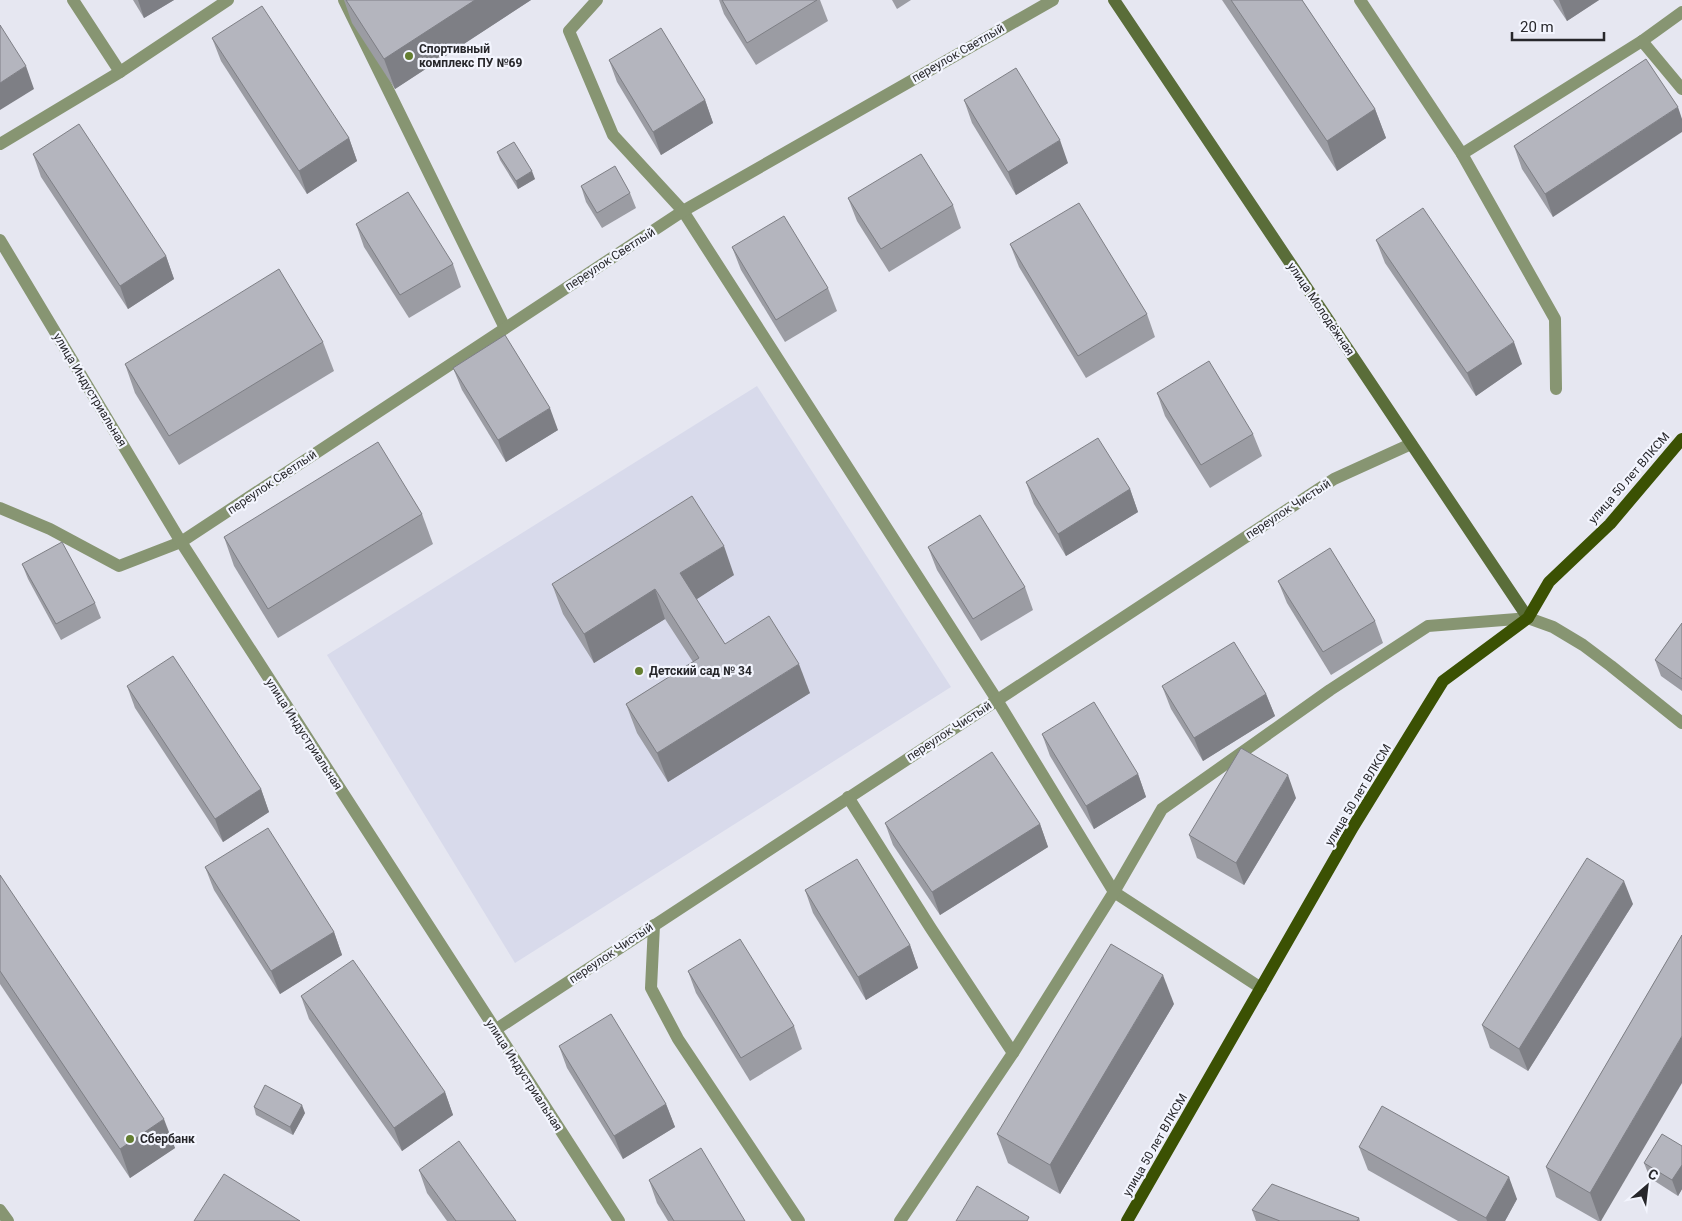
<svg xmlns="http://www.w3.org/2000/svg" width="1682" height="1221" viewBox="0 0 1682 1221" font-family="Roboto,sans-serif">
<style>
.built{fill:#d8daeb}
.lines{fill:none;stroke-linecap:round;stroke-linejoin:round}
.service{stroke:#879572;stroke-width:12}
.minor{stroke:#879572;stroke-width:12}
.tertiary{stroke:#879572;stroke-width:12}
.secondary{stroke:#5a6d39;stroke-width:12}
.primary{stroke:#3b5103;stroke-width:12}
.wall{fill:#9b9ca3}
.shaded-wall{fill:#7e7f85}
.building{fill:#b4b5be;stroke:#7e7f85}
.poi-dot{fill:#647e31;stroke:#f3f5fe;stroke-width:2}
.labels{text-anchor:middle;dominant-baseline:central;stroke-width:4.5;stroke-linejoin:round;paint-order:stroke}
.poi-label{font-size:12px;font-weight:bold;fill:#27272b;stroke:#f3f5fe;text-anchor:start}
.street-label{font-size:12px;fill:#27272b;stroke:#f3f5fe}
</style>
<rect width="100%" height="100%" fill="#e6e7f1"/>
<!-- built -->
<polygon class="built" points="757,386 951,687 515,963 327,655"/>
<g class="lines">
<!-- service -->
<g class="service">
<polyline points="344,0 505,328"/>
<polyline points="597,0 569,31 613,135 683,211 997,700 1114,892 1261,988"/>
<polyline points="1360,0 1462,154 1642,41 1682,12"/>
<polyline points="1642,41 1682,89"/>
<polyline points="120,72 228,0"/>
<polyline points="0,144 120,72 73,0"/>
<polyline points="1462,154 1555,319 1556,389"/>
<polyline points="0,508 50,529 119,566 181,542"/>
<polyline points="848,797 930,927 1013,1053"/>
<polyline points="654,925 651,988 678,1039 799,1221"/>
<polyline points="0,1210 8,1221"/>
<polyline points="900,1221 1013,1053 1114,892 1162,809 1330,690 1428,626 1528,618 1553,627 1583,645 1611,666 1682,723"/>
</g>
<!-- minor -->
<g class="minor">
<polyline points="181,542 683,211 1053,0"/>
<polyline points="495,1030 1334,479 1411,444"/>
</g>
<!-- tertiary -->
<polyline class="tertiary" points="0,240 181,542 619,1221"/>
<!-- secondary -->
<polyline class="secondary" points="1114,0 1528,618"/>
<!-- primary -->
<polyline class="primary" points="1127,1221 1353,827 1443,681 1528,618 1549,582 1610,524 1682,439"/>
</g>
<!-- wall -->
<g class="wall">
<polygon points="133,0 174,0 144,18"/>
<polygon points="344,0 531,0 395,89 352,23"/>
<polygon points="719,0 820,0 828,21 756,65 724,14"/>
<polygon points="892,0 911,0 897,9"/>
<polygon points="1222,0 1302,0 1375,109 1386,138 1337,171"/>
<polygon points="1553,0 1599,0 1567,21"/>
<polygon points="212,38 349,138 357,161 307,194 221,61"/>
<polygon points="1646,59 1553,217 1522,169 1514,146"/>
<polygon points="609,60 705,100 713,123 661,155 617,82"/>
<polygon points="964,100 1068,163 1016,195 972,123"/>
<polygon points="497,152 535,179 518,189 500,160"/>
<polygon points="33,154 166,256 174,279 128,309 41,177"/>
<polygon points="581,186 630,193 636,208 602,228 586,202"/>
<polygon points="848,198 953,205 961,228 889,272 857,221"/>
<polygon points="356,224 453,264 461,287 409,318 364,247"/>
<polygon points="1376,240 1522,364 1476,396 1385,263"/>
<polygon points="1010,244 1147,314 1155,337 1086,378 1019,267"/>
<polygon points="732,247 828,288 837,311 785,342 741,270"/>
<polygon points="323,342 334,371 179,465 135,393 125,364"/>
<polygon points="453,368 558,430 506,462 462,390"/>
<polygon points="1157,393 1253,434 1262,456 1210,488 1165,416"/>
<polygon points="1026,482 1130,489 1138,512 1066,556 1034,504"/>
<polygon points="422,514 433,544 278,638 234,566 224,537"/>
<polygon points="928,547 1025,587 1033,610 981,641 937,570"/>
<polygon points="22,564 95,603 101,618 61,640 28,579"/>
<polygon points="734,575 696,599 725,644 810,693 668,782 637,733 626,704 693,662 665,619 594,663 563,614 552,584"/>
<polygon points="1278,581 1375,621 1383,643 1331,675 1287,603"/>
<polygon points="1682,623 1682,691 1661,676 1655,660"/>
<polygon points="127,686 261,789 269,812 223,842 135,708"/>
<polygon points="1162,686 1266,694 1275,716 1203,761 1171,709"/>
<polygon points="1042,734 1138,774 1146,797 1094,829 1050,756"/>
<polygon points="1296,798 1244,885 1197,858 1189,835"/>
<polygon points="885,823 1040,824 1048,847 940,915 893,845"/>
<polygon points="205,867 334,932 342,955 280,994 214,890"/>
<polygon points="0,875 175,1148 130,1178 0,984"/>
<polygon points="805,890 910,945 918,968 866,1000 813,913"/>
<polygon points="1633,904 1528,1071 1490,1048 1482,1025"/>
<polygon points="1682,935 1601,1221 1598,1221 1556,1197 1546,1167"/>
<polygon points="688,971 794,1026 802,1049 750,1081 696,993"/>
<polygon points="301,996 445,1092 453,1115 402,1151 309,1019"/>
<polygon points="1174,1004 1060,1194 1008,1163 997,1134"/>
<polygon points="559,1046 666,1104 675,1127 623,1159 567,1068"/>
<polygon points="254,1107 305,1113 293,1135 256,1115"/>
<polygon points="1682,1146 1682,1189 1678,1196 1650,1178 1644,1163"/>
<polygon points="1359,1147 1517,1199 1505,1221 1458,1221 1368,1170"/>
<polygon points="419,1170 516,1221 447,1221 427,1193"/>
<polygon points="649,1180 745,1221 668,1221 657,1203"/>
<polygon points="1252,1210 1359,1218 1360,1221 1256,1221"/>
</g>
<!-- shaded-wall -->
<g class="shaded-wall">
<polygon points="138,0 174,0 144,18"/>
<polygon points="475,0 531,0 395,89 384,59"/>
<polygon points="1559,0 1599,0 1567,21"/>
<polygon points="26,66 34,89 0,110 0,83"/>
<polygon points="705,100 713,123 661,155 653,132"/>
<polygon points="1678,107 1682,119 1682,132 1553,217 1545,194"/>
<polygon points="1375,109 1386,138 1337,171 1327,141"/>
<polygon points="349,138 357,161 307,194 299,171"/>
<polygon points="1060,140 1068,163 1016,195 1008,172"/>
<polygon points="532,171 535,179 518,189 516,181"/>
<polygon points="166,256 174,279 128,309 120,286"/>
<polygon points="1514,342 1522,364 1476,396 1467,373"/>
<polygon points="550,408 558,430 506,462 498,440"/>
<polygon points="1130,489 1138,512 1066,556 1058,534"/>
<polygon points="724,546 734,575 691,603 680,573"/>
<polygon points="655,589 665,619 594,663 584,634"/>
<polygon points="799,664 810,693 668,782 657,753"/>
<polygon points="1266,694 1275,716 1203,761 1194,738"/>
<polygon points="1138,774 1146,797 1094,829 1086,806"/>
<polygon points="1288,775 1296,798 1244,885 1236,863"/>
<polygon points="261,789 269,812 223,842 215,819"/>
<polygon points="1040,824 1048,847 940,915 932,892"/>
<polygon points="1624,881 1633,904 1528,1071 1519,1049"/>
<polygon points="334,932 342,955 280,994 271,971"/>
<polygon points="910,945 918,968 866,1000 858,977"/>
<polygon points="1163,975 1174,1004 1060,1194 1050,1165"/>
<polygon points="1682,1036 1682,1083 1601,1221 1600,1221 1590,1193"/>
<polygon points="445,1092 453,1115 402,1151 394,1128"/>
<polygon points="666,1104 675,1127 623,1159 614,1136"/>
<polygon points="302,1105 305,1113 293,1135 290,1127"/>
<polygon points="164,1119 175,1148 130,1178 120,1149"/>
<polygon points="1682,1165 1682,1189 1678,1196 1672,1180"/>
<polygon points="1509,1177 1517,1199 1505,1221 1487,1221 1486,1218"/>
</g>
<!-- building -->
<g class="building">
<polygon points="346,0 475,0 384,59"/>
<polygon points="722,0 817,0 747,43"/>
<polygon points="1231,0 1302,0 1375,109 1327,141"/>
<polygon points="262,6 349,138 299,171 212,38"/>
<polygon points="0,25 26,66 0,83"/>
<polygon points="661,28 705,100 653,132 609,60"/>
<polygon points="1646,59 1678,107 1545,194 1514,146"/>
<polygon points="1016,68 1060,140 1008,172 964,100"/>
<polygon points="79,124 166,256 120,286 33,154"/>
<polygon points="514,142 532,171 516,181 497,152"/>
<polygon points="921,154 953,205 881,249 848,198"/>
<polygon points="615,166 630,193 597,213 581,186"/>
<polygon points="408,192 453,264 400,295 356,224"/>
<polygon points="1079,203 1147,314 1078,356 1010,244"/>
<polygon points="1423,208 1514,342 1467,373 1376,240"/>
<polygon points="784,216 828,288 776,320 732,247"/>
<polygon points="279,269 323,342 169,436 125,364"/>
<polygon points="505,335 550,408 498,440 453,368"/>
<polygon points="1209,361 1253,434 1201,465 1157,393"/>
<polygon points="1098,438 1130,489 1058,534 1026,482"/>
<polygon points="378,442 422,514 268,609 224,537"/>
<polygon points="692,496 724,546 680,573 725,644 769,616 799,664 657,753 626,704 699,658 655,589 584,634 552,584"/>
<polygon points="980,515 1025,587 973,619 928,547"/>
<polygon points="62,542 95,603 56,624 22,564"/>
<polygon points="1330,548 1375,621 1323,652 1278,581"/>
<polygon points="1682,623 1682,679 1655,660"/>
<polygon points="1234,642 1266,694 1194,738 1162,686"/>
<polygon points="173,656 261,789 215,819 127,686"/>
<polygon points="1094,702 1138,774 1086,806 1042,734"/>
<polygon points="1241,748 1288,775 1236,863 1189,835"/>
<polygon points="992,752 1040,824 932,892 885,823"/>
<polygon points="268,828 334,932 271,971 205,867"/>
<polygon points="1587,858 1624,881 1519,1049 1482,1025"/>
<polygon points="857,859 910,945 858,977 805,890"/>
<polygon points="0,875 164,1119 120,1149 0,971"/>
<polygon points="1682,935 1682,1036 1590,1193 1546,1167"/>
<polygon points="740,939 794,1026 741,1058 688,971"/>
<polygon points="1111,944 1163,975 1050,1165 997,1134"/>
<polygon points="353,960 445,1092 394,1128 301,996"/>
<polygon points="611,1014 666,1104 614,1136 559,1046"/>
<polygon points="265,1085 302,1105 290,1127 254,1107"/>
<polygon points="1382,1106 1509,1177 1486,1218 1359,1147"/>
<polygon points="1662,1134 1682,1146 1682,1165 1672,1180 1644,1163"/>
<polygon points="459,1141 516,1221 456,1221 419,1170"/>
<polygon points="701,1148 745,1221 674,1221 649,1180"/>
<polygon points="224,1174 300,1221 194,1221"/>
<polygon points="1272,1184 1359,1218 1357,1221 1280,1221 1252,1210"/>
<polygon points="977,1186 1029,1217 1027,1221 956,1221"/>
</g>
<!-- markers -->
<g class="poi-dot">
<circle cx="409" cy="56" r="5"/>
<circle cx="639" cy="671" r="5"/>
<circle cx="130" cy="1139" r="5"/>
</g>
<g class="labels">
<!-- poi labels -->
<g class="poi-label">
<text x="419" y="49">Спортивный<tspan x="419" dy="14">комплекс ПУ №69</tspan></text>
<text x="649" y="671">Детский сад № 34</text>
<text x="140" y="1139">Сбербанк</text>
</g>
<!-- street labels -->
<g class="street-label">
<text transform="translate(958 53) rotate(-30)">переулок Светлый</text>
<text transform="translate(610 259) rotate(-33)">переулок Светлый</text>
<text transform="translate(1321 309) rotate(56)">улица Молодёжная</text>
<text transform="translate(90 390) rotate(59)">улица Индустриальная</text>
<text transform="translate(1629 478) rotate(-49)">улица 50 лет ВЛКСМ</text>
<text transform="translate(272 482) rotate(-34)">переулок Светлый</text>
<text transform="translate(1288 509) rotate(-33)">переулок Чистый</text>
<text transform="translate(949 731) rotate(-33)">переулок Чистый</text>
<text transform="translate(304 734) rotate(57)">улица Индустриальная</text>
<text transform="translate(1358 795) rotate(-59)">улица 50 лет ВЛКСМ</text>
<text transform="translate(611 953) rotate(-34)">переулок Чистый</text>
<text transform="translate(524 1075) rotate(57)">улица Индустриальная</text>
<text transform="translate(1155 1145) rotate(-60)">улица 50 лет ВЛКСМ</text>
</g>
</g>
<!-- north arrow -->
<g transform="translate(1647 1186) rotate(28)" stroke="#f3f5fe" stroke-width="4" paint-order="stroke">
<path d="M0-4L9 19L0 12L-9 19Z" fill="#27272b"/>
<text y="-8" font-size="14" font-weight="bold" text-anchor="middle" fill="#27272b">С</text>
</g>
<!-- scale -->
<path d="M1512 32v8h92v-8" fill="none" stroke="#27272b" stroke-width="2.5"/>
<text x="1520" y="32" font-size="15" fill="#27272b" stroke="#f3f5fe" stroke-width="4" paint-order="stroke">20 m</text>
</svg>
